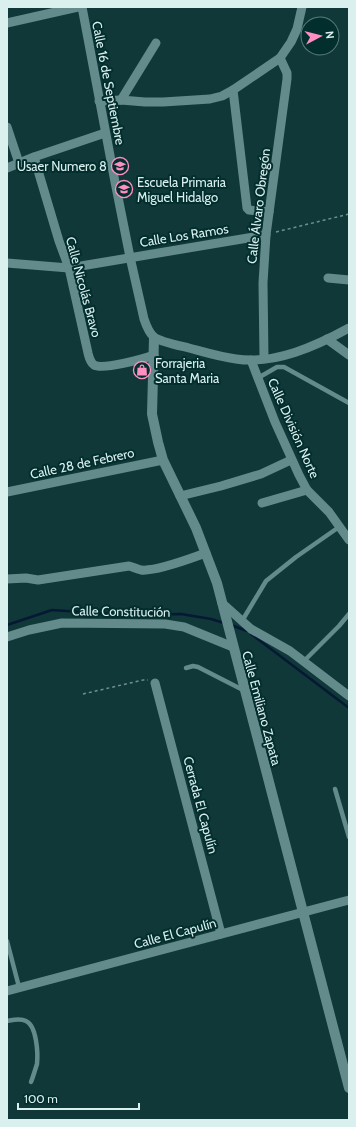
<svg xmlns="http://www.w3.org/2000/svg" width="356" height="1127" viewBox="0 0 356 1127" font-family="Cabin,sans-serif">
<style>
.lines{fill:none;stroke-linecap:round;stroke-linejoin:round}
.stream{stroke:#061934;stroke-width:2.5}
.path{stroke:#6f8f8e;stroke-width:1.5;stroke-dasharray:3 3;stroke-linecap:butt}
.lane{stroke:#638b8b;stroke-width:4.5}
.street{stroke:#638b8b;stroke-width:9}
.secondary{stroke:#638b8b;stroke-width:10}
.labels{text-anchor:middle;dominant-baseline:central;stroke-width:4;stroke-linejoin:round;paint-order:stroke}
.street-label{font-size:13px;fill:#daf0ef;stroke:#032e2e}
.poi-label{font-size:13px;fill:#daf0ef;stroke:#032e2e;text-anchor:start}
</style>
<rect width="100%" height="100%" fill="#103838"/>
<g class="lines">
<!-- stream -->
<g class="stream">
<polyline points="7,625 52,610 128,615 181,614 211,619 224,623"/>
<polyline points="231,625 247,631"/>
<polyline points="251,634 349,708"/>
</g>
<!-- path -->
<g class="path">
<polyline points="276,232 349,214"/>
<polyline points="83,694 143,680 148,680"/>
</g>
<!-- lane -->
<g class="lane">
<polyline points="258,378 277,367 284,367 349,403"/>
<polyline points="242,621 266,581 296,557 339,527"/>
<polyline points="304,661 339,626 349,614"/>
<polyline points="186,668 193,666 198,667 243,690"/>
<polyline points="335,789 349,837"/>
<polyline points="7,941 19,987"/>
<path d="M7,1021c6,-1 13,-3 19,0 11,5 12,33 11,43 -2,6 -4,13 -6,18"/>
</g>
<!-- street -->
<g class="street">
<path d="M82,7l33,175 15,75 14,62c2,6 5,14 10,18 6,5 27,9 35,11 15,4 31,9 47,11 39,6 80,-13 113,-31"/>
<polyline points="7,23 78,7"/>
<polyline points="233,90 247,208 249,210 269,212"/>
<polyline points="121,100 156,43"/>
<polyline points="99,101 121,100 145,102 163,102 210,99 222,96 233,90 280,58 291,42 297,29 302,7"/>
<polyline points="7,127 19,163"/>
<path d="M34,157l25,84 10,27 19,85c1,4 2,9 6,12 9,5 49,-6 60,-10"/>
<polyline points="7,168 34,157 105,133"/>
<polyline points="7,263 69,268 266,235"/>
<polyline points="328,278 349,280"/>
<polyline points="327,339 349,355"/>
<polyline points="264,358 263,283 266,235 287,79 287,73 280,58"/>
<polyline points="251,360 275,422 299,475 307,490 329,512 349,540"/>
<polyline points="7,492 163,460"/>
<polyline points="180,496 221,486 261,474 291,460"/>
<polyline points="262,503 307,490"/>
<path d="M7,579l19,-1 12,2 91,-14c4,1 8,3 12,4 15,2 51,-12 65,-17"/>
<polyline points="222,603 251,629 290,651 349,696"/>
<polyline points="7,637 29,630 62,623 165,624 184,627 233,647"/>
<polyline points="155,683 221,934"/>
<polyline points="7,991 349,900"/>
</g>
<!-- secondary -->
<polyline class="secondary" points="154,338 152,414 158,442 163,460 196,528 217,583 349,1088"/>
</g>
<!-- icons -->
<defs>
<g id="school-ring" transform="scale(0.9)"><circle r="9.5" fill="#032e2e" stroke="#fd8fc1" stroke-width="1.5"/><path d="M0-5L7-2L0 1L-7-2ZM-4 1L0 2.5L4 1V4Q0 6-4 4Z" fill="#fd8fc1"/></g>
<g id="shop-ring" transform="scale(0.9)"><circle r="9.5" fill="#032e2e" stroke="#fd8fc1" stroke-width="1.5"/><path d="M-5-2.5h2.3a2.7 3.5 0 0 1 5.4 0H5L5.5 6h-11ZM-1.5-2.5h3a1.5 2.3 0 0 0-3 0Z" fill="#fd8fc1"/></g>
</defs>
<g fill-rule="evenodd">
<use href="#school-ring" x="120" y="166"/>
<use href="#school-ring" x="124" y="189"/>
<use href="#shop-ring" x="142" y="370"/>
</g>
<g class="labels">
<!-- street labels -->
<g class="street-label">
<text transform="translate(109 83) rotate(79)">Calle 16 de Septiembre</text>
<text transform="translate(258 206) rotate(-83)">Calle Álvaro Obregón</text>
<text transform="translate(184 235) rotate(-9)">Calle Los Ramos</text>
<text transform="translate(84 287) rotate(75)">Calle Nicolás Bravo</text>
<text transform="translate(294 428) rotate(66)">Calle División Norte</text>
<text transform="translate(82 463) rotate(-12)">Calle 28 de Febrero</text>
<text transform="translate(121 611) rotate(1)">Calle Constitución</text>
<text transform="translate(262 708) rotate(75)">Calle Emiliano Zapata</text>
<text transform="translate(201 805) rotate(75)">Cerrada El Capulín</text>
<text transform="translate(175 933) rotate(-15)">Calle El Capulín</text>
</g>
<!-- poi labels -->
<g class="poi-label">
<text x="107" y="166" text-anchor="end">Usaer Numero 8</text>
<text x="137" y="182">Escuela Primaria<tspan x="137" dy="15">Miguel Hidalgo</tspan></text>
<text x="155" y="363">Forrajeria<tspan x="155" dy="15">Santa Maria</tspan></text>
</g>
</g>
<!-- border -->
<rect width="356" height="1127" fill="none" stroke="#daf0ef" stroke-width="16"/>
<!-- north arrow -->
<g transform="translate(320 36) rotate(83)"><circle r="19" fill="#032e2e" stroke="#597c7b"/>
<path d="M0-3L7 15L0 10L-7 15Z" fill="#fd8fc1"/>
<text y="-6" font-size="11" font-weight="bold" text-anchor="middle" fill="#daf0ef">N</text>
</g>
<!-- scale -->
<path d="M18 1103v6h121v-6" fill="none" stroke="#daf0ef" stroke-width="2"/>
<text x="24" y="1103" font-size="12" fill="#daf0ef" stroke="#032e2e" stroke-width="3" paint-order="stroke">100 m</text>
</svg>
